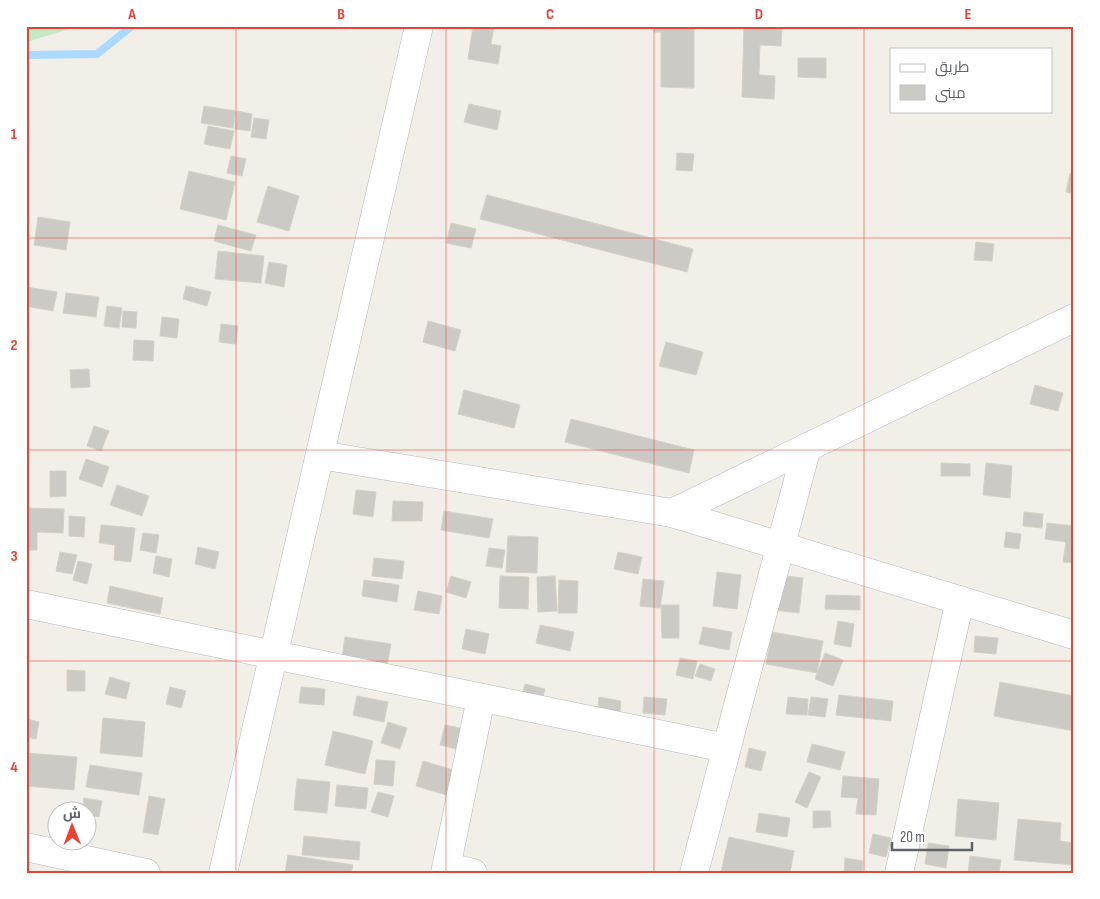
<svg xmlns="http://www.w3.org/2000/svg" width="1100" height="899" viewBox="0 0 1100 899" font-family="'Sofia Sans Condensed',Cairo,sans-serif">
<style>
.green{fill:#c5e8c5}
.lines{fill:none;stroke-linecap:round;stroke-linejoin:round}
.stream{stroke:#aadaff;stroke-width:8}
.building{fill:#cccac5;stroke:#d6d1c6}
.minor-casing{stroke:#b5b8bc;stroke-width:29}
.minor{stroke:#fff;stroke-width:28}
.grid{fill:none;stroke:#ea4335;stroke-width:1;stroke-opacity:0.55}
.neatline{fill:none;stroke:#ea4335;stroke-width:2}
.grid-label{font-size:16px;text-anchor:middle;font-weight:bold;fill:#ea4335}
</style>
<rect width="100%" height="100%" fill="#f1efe8"/>
<!-- green -->
<polygon class="green" points="26,26 80,26 26,42"/>
<g class="lines">
<!-- stream -->
<polyline class="stream" points="26,55 97,54 132,26"/>
</g>
<!-- building -->
<g class="building">
<polygon points="473,26 494,26 491,44 501,46 498,64 468,59"/>
<polygon points="654,26 694,26 694,88 661,87 661,32 654,32"/>
<polygon points="744,26 782,26 781,46 760,45 759,75 775,76 774,99 742,97"/>
<polygon points="798,58 826,58 826,78 798,77"/>
<polygon points="469,104 501,111 497,130 464,122"/>
<polygon points="204,106 236,111 233,128 201,123"/>
<polygon points="237,111 252,114 250,131 235,129"/>
<polygon points="254,118 269,120 266,139 251,137"/>
<polygon points="208,126 234,131 230,149 204,144"/>
<polygon points="677,153 694,154 692,171 676,170"/>
<polygon points="231,156 246,159 242,176 227,173"/>
<polygon points="189,171 235,182 226,220 180,209"/>
<polygon points="1070,173 1074,174 1074,194 1066,192"/>
<polygon points="268,186 299,196 289,231 257,222"/>
<polygon points="487,195 693,249 687,272 480,219"/>
<polygon points="38,217 70,222 66,250 34,245"/>
<polygon points="451,223 476,229 471,248 446,243"/>
<polygon points="218,225 256,235 251,251 214,241"/>
<polygon points="976,242 994,244 992,261 974,260"/>
<polygon points="218,251 264,256 261,283 215,279"/>
<polygon points="269,262 287,265 284,287 265,283"/>
<polygon points="186,286 211,292 207,306 183,299"/>
<polygon points="26,287 57,292 53,311 26,306"/>
<polygon points="66,293 99,297 96,317 63,313"/>
<polygon points="107,306 122,308 119,328 104,326"/>
<polygon points="123,311 137,312 136,328 122,327"/>
<polygon points="162,317 179,319 177,338 160,336"/>
<polygon points="428,321 461,330 455,351 423,342"/>
<polygon points="221,324 238,326 236,344 219,342"/>
<polygon points="134,340 154,341 153,361 133,360"/>
<polygon points="666,342 703,352 696,375 659,366"/>
<polygon points="89,369 90,387 71,388 70,370"/>
<polygon points="1035,385 1063,393 1058,411 1030,404"/>
<polygon points="464,390 520,405 514,428 458,414"/>
<polygon points="571,419 694,450 689,473 565,442"/>
<polygon points="94,426 109,431 101,451 87,446"/>
<polygon points="86,459 109,467 102,487 79,479"/>
<polygon points="941,463 970,464 970,476 941,476"/>
<polygon points="986,463 1012,466 1010,498 983,495"/>
<polygon points="50,471 66,471 66,496 50,497"/>
<polygon points="117,485 149,496 142,516 110,505"/>
<polygon points="356,490 376,492 373,517 353,514"/>
<polygon points="393,501 423,502 422,521 392,521"/>
<polygon points="26,508 64,509 63,533 37,532 37,550 26,550"/>
<polygon points="444,511 493,519 489,538 441,530"/>
<polygon points="1024,512 1043,514 1042,528 1023,526"/>
<polygon points="69,516 85,517 84,537 69,536"/>
<polygon points="1047,523 1074,526 1074,563 1063,562 1066,542 1045,539"/>
<polygon points="101,525 135,528 131,562 114,560 115,545 99,543"/>
<polygon points="1006,532 1021,534 1019,549 1004,547"/>
<polygon points="143,533 159,535 156,553 140,550"/>
<polygon points="508,536 538,537 537,573 506,572"/>
<polygon points="198,547 219,552 215,569 195,564"/>
<polygon points="489,548 505,550 502,568 486,566"/>
<polygon points="60,552 77,555 72,574 56,571"/>
<polygon points="618,552 642,557 638,574 614,569"/>
<polygon points="156,556 172,559 169,577 153,573"/>
<polygon points="374,558 404,561 402,579 372,576"/>
<polygon points="78,561 92,564 87,584 73,580"/>
<polygon points="717,572 741,575 737,609 713,606"/>
<polygon points="778,575 803,578 799,613 773,610"/>
<polygon points="451,576 471,582 466,598 446,592"/>
<polygon points="500,576 529,577 528,609 499,608"/>
<polygon points="555,576 557,611 538,612 537,577"/>
<polygon points="643,579 664,581 660,608 640,606"/>
<polygon points="364,580 399,585 397,602 362,596"/>
<polygon points="559,580 578,581 577,613 558,613"/>
<polygon points="110,586 163,598 160,614 107,603"/>
<polygon points="418,591 442,596 439,614 414,610"/>
<polygon points="826,595 860,596 860,610 825,609"/>
<polygon points="661,605 679,605 679,638 662,638"/>
<polygon points="838,621 854,624 851,647 834,644"/>
<polygon points="540,625 574,632 570,651 536,643"/>
<polygon points="703,627 732,632 729,650 699,644"/>
<polygon points="466,629 489,634 485,654 462,649"/>
<polygon points="772,632 823,641 817,673 766,664"/>
<polygon points="975,636 998,638 996,654 974,652"/>
<polygon points="345,637 391,644 387,665 342,658"/>
<polygon points="825,653 843,660 833,686 815,679"/>
<polygon points="680,658 697,661 693,679 676,675"/>
<polygon points="700,664 715,669 711,681 695,676"/>
<polygon points="67,670 85,671 85,691 67,691"/>
<polygon points="110,677 130,683 126,699 105,694"/>
<polygon points="1000,682 1074,696 1074,731 994,716"/>
<polygon points="525,684 545,689 540,708 520,703"/>
<polygon points="170,687 186,691 181,708 166,704"/>
<polygon points="301,687 325,689 324,705 299,703"/>
<polygon points="839,695 893,701 891,721 836,715"/>
<polygon points="357,696 388,702 384,722 353,715"/>
<polygon points="599,697 621,701 619,719 597,716"/>
<polygon points="644,697 667,699 665,715 643,713"/>
<polygon points="788,697 808,699 807,715 786,714"/>
<polygon points="811,697 828,699 825,717 808,715"/>
<polygon points="103,718 145,722 142,757 100,753"/>
<polygon points="26,719 39,722 36,739 26,737"/>
<polygon points="388,722 407,728 400,749 381,743"/>
<polygon points="445,725 465,729 461,750 440,745"/>
<polygon points="333,731 373,741 365,774 325,765"/>
<polygon points="812,744 845,752 840,770 807,762"/>
<polygon points="749,748 766,752 761,771 745,767"/>
<polygon points="26,753 77,757 74,790 26,786"/>
<polygon points="376,760 395,761 393,786 374,784"/>
<polygon points="423,761 460,772 453,797 416,786"/>
<polygon points="90,765 142,773 139,795 86,787"/>
<polygon points="809,772 821,777 807,808 795,802"/>
<polygon points="843,776 879,779 876,815 856,814 858,798 841,797"/>
<polygon points="297,779 330,782 327,813 294,810"/>
<polygon points="337,785 368,788 366,809 335,806"/>
<polygon points="378,792 394,796 388,817 371,812"/>
<polygon points="149,796 165,799 158,835 143,832"/>
<polygon points="84,798 102,801 99,817 88,815 88,812 82,812"/>
<polygon points="958,799 999,803 996,840 955,836"/>
<polygon points="813,811 830,811 831,827 813,828"/>
<polygon points="759,813 790,818 787,837 756,832"/>
<polygon points="1018,819 1061,823 1060,841 1074,843 1074,865 1014,860"/>
<polygon points="873,834 891,838 886,857 869,853"/>
<polygon points="304,836 360,842 359,860 302,855"/>
<polygon points="729,837 794,851 790,873 721,872"/>
<polygon points="928,843 949,846 946,868 925,864"/>
<polygon points="288,855 353,865 351,873 285,873"/>
<polygon points="970,856 1001,860 999,873 968,873"/>
<polygon points="845,858 863,861 862,873 844,873"/>
</g>
<g class="lines">
<!-- minor casing -->
<g class="minor-casing">
<g id="minor">
<polyline points="320,455 672,513 1074,318"/>
<polyline points="672,513 1074,635"/>
<polyline points="26,604 726,748"/>
<polyline points="26,847 146,873"/>
<polyline points="447,867 473,873"/>
<polyline points="223,873 419,26"/>
<polyline points="445,873 481,698"/>
<polyline points="694,873 733,724 807,447"/>
<polyline points="899,873 960,600"/>
</g>
</g>
<!-- minor -->
<use href="#minor" class="minor"/>
</g>
<!-- grid -->
<path class="grid" d="M236,26v847M446,26v847M654,26v847M864,26v847M26,238h1048M26,450h1048M26,661h1048"/>
<!-- border -->
<rect width="1100" height="899" fill="none" stroke="#ffffff" stroke-width="55"/>
<!-- legend -->
<rect x="890" y="48" width="162" height="65" fill="#ffffff" stroke="#bfc1c3"/>
<rect x="900" y="64" width="25" height="8" fill="#ffffff" stroke="#bfc1c3"/>
<text x="935" y="72" font-size="15" fill="#5f6368">طريق</text>
<rect x="900" y="85" width="25" height="15" fill="#cccac5" stroke="#bfc1c3"/>
<text x="935" y="98" font-size="15" fill="#5f6368">مبنى</text>
<!-- north arrow -->
<g transform="translate(72 826) rotate(359)"><circle r="24" fill="#ffffff" stroke="#bfc1c3"/>
<path d="M0-4L9 19L0 12L-9 19Z" fill="#ea4335"/>
<text y="-8" font-size="14" font-weight="bold" text-anchor="middle" fill="#5f6368">ش</text>
</g>
<!-- scale -->
<path d="M892 842v8h80v-8" fill="none" stroke="#5f6368" stroke-width="2.5"/>
<text x="900" y="842" font-size="15" fill="#5f6368" stroke="#ffffff" stroke-width="4" paint-order="stroke">20 m</text>
<rect x="28" y="28" width="1044" height="844" class="neatline"/>
<g class="grid-label">
<text x="132" y="19">A</text>
<text x="341" y="19">B</text>
<text x="550" y="19">C</text>
<text x="759" y="19">D</text>
<text x="968" y="19">E</text>
<text x="14" y="139">1</text>
<text x="14" y="350">2</text>
<text x="14" y="561">3</text>
<text x="14" y="772">4</text>
</g>
</svg>
